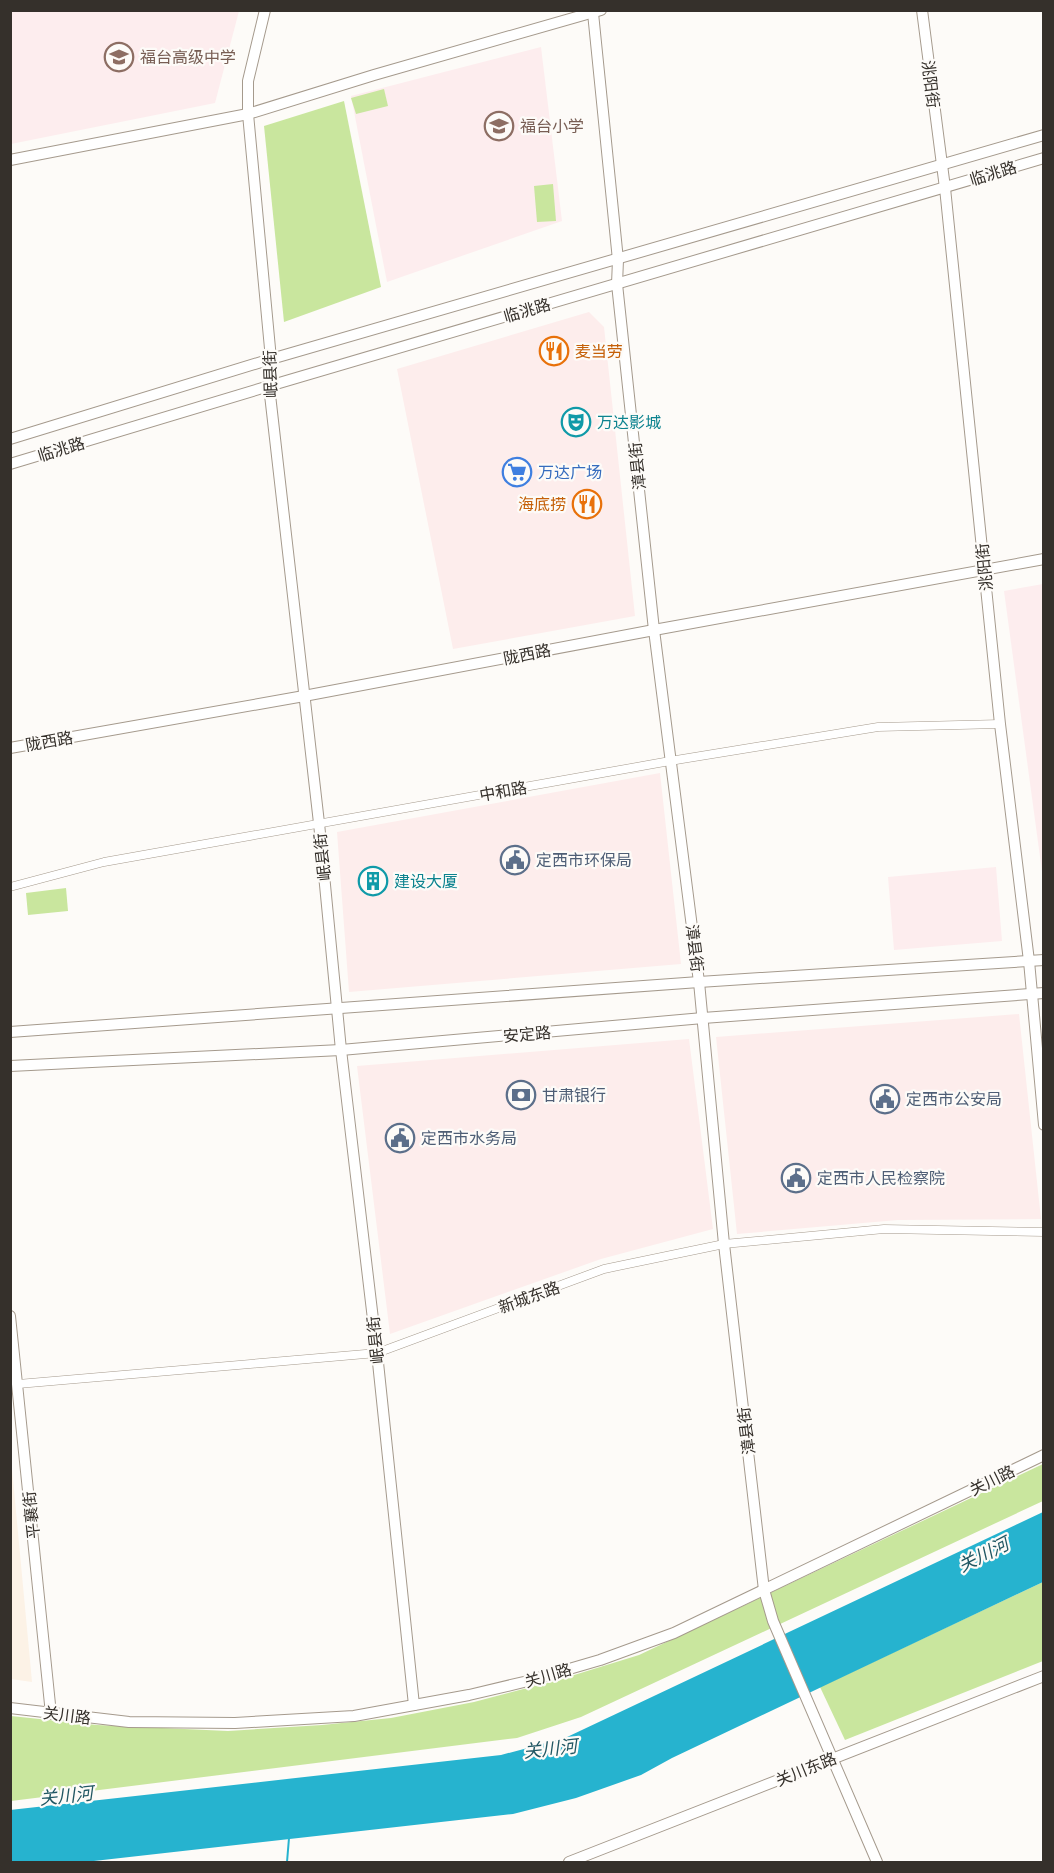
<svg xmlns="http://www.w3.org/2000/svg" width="1054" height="1873" viewBox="0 0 1054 1873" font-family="'Open Sans','Noto Sans SC',sans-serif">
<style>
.commercial{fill:#fdedec}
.built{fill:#fcf2e6}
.education{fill:#fdedee}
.green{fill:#c9e69e}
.water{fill:#26b3cf}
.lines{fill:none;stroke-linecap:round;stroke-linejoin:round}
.stream{stroke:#26b3cf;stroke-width:2}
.street-casing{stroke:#a59a8d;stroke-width:9}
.secondary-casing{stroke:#a59a8d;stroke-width:12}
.street{stroke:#fff;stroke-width:8}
.secondary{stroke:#fff;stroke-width:10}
.labels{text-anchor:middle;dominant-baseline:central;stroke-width:4.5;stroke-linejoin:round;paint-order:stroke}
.education-label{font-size:16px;fill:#785e54;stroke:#fdfbf8;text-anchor:start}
.street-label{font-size:16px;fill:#35302b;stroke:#fdfbf8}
.food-label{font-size:16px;fill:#c56008;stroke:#fdfbf8;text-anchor:start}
.culture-label{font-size:16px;fill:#0d838f;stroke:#fdfbf8;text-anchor:start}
.shop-label{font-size:16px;fill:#366cbe;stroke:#fdfbf8;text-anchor:start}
.service-label{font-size:16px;fill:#4e5e75;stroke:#fdfbf8;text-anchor:start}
.water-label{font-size:18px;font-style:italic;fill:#215763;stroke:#fdfbf8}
</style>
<rect width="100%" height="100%" fill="#fdfbf8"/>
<!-- commercial -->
<g class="commercial">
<polygon points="589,312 604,327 635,616 453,649 397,369"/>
<polygon points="660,773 681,964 349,992 337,832"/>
<polygon points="1019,1014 1041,1219 898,1220 737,1234 716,1037"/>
<polygon points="689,1039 713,1229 601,1259 390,1334 357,1066"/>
</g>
<!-- built -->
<polygon class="built" points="10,1458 11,1458 32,1682 11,1679"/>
<!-- education -->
<g class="education">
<polygon points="11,10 239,10 239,11 215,103 11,144"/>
<polygon points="541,47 562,221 387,282 351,96"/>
<polygon points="1043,584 1044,584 1043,879 1004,591"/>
<polygon points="996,867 1002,941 894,950 888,877"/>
</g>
<!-- green -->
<g class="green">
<polygon points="384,89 388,106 356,114 351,98"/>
<polygon points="344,101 381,287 284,322 264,126"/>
<polygon points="553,184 556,221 537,222 534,186"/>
<polygon points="66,888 68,911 28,915 26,893"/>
<polygon points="1043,1464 1043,1501 581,1717 517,1738 11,1801 11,1716 97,1725 228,1731 322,1725 391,1718 474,1702 558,1680 639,1655"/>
<polygon points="1043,1582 1043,1661 845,1740 820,1687"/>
</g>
<!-- water -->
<polygon class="water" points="1043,1512 1043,1582 672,1758 641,1775 576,1798 513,1814 85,1862 11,1862 10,1810 501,1755 565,1738"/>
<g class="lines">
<!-- stream -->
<polyline class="stream" points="287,1862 289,1838"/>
<!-- street casing -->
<g class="street-casing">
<g id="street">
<polyline points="10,887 104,862 670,761 878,727 1000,724"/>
<polyline points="18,1384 377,1353 604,1269 724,1244 884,1229 1044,1232"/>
</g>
</g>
<!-- secondary casing -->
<g class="secondary-casing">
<g id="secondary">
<polyline points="265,10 248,81 248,114 271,359 269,386 319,823 341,1050 377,1353 414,1705"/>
<polyline points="922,10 945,188 1000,724 1029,961 1044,1125"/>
<polyline points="593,13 618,260 617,284 654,630 699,982 724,1244 764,1590 773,1621 877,1862"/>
<polyline points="10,160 248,114 374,75 601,10"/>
<polyline points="10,439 271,359 1044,135"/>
<polyline points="10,464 269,386 1044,158"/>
<polyline points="10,748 304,696 654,630 1044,559"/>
<polyline points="10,1032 699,982 1044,960"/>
<polyline points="10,1066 341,1050 703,1018 1044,993"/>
<polyline points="10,1316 51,1714"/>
<polyline points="10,1708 129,1722 235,1723 354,1716 469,1695 528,1681 600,1660 674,1633 1044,1455"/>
<polyline points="569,1862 1044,1676"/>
</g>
</g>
<!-- street -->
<use href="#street" class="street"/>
<!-- secondary -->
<use href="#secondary" class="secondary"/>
</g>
<!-- icons -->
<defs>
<g id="school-ring" transform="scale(1.5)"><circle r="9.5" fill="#fdfbf8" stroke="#8d6e63" stroke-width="1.5"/><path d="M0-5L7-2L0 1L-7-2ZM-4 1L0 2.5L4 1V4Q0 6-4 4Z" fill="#8d6e63"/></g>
<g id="restaurant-ring" transform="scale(1.5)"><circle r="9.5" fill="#fdfbf8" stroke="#e8710a" stroke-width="1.5"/><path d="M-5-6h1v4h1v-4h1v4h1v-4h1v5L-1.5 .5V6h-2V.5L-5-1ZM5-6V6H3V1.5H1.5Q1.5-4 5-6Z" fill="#e8710a"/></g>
<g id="theatre-ring" transform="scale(1.5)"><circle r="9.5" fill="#fdfbf8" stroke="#0f9aa8" stroke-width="1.5"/><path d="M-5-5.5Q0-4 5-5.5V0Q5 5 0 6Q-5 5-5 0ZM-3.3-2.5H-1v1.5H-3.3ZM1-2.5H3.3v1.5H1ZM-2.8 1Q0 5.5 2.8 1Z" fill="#0f9aa8"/></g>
<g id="supermarket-ring" transform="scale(1.5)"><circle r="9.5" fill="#fdfbf8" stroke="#3f7fe0" stroke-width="1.5"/><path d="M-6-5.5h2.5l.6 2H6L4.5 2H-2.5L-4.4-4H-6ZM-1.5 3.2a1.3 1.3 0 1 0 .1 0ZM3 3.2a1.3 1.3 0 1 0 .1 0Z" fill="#3f7fe0"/></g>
<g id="civic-ring" transform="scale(1.5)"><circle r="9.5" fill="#fdfbf8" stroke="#5c6f8a" stroke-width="1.5"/><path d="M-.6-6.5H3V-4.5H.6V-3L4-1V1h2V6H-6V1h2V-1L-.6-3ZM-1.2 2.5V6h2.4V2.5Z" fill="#5c6f8a"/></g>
<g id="building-ring" transform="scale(1.5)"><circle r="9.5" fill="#fdfbf8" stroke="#0f9aa8" stroke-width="1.5"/><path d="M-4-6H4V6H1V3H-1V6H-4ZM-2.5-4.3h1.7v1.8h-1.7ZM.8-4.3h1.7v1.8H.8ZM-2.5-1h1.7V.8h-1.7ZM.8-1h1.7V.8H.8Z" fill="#0f9aa8"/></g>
<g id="bank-ring" transform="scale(1.5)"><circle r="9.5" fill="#fdfbf8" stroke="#5c6f8a" stroke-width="1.5"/><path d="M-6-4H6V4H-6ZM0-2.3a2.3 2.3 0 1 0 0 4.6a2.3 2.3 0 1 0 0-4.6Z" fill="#5c6f8a"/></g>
</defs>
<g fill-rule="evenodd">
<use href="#school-ring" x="119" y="57"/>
<use href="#school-ring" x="499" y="126"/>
<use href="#restaurant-ring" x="554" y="351"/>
<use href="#theatre-ring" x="576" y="422"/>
<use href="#supermarket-ring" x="517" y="472"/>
<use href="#restaurant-ring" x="587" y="504"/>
<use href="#civic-ring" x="515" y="860"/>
<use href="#building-ring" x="373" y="881"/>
<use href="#bank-ring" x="521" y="1095"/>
<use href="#civic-ring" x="885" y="1099"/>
<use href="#civic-ring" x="400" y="1138"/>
<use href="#civic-ring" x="796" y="1178"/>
</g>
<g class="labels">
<!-- education labels -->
<g class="education-label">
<text x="140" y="57">福台高级中学</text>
<text x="520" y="126">福台小学</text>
</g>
<!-- street labels -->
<g class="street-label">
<text transform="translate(931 84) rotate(83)">洮阳街</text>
<text transform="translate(993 173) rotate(-17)">临洮路</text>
<text transform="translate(527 310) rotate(-16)">临洮路</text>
<text transform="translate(270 374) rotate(-92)">岷县街</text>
<text transform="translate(61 449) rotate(-17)">临洮路</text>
<text transform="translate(637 466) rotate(-96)">漳县街</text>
<text transform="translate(984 567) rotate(-96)">洮阳街</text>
<text transform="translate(527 654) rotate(-11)">陇西路</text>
<text transform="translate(49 741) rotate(-10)">陇西路</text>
<text transform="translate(503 791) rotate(-10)">中和路</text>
<text transform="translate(322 857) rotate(-96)">岷县街</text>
<text transform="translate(695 948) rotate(83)">漳县街</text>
<text transform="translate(527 1034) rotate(-5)">安定路</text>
<text transform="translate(529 1297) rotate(-20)">新城东路</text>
<text transform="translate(375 1340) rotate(-96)">岷县街</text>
<text transform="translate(746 1431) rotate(-97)">漳县街</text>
<text transform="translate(992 1480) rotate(-26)">关川路</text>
<text transform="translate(31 1515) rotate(-96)">平襄街</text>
<text transform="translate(548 1675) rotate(-16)">关川路</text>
<text transform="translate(67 1715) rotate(7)">关川路</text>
<text transform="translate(806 1769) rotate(-22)">关川东路</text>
</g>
<!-- food labels -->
<g class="food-label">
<text x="575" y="351">麦当劳</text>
<text x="566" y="504" text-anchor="end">海底捞</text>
</g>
<!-- culture labels -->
<g class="culture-label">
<text x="597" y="422">万达影城</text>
<text x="394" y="881">建设大厦</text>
</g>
<!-- shop labels -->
<g class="shop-label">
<text x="538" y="472">万达广场</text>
</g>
<!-- service labels -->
<g class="service-label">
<text x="536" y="860">定西市环保局</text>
<text x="542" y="1095">甘肃银行</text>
<text x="906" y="1099">定西市公安局</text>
<text x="421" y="1138">定西市水务局</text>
<text x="817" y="1178">定西市人民检察院</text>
</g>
<!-- water labels -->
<g class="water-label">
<text transform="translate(983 1554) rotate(-27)">关川河</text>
<text transform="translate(550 1748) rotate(-6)">关川河</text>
<text transform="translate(66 1795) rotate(-6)">关川河</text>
</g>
</g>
<!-- border -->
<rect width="1054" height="1873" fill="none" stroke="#35302b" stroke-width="24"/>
</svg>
